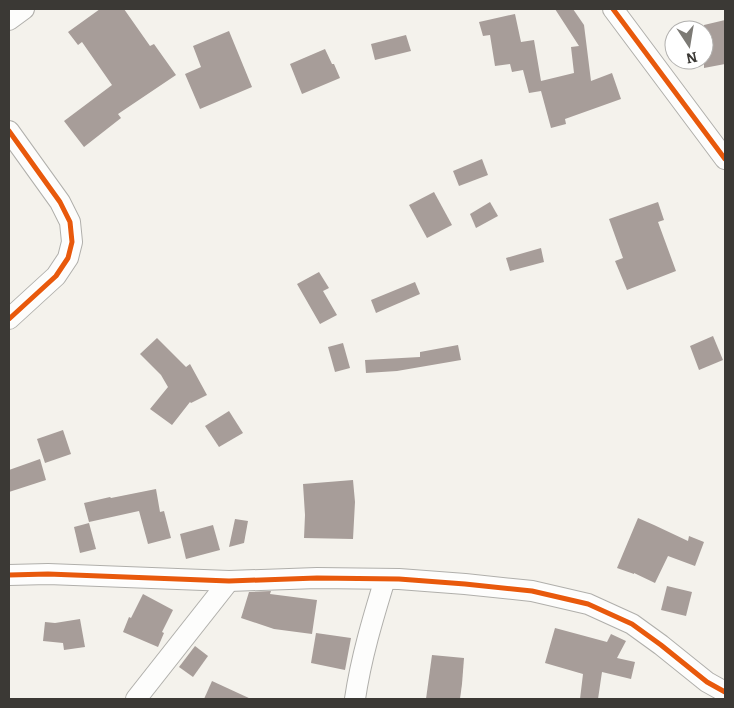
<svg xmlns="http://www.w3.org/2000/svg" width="734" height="708" viewBox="0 0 734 708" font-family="Bitter,serif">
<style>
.building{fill:#a79d99}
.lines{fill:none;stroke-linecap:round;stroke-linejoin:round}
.minor-casing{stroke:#b0afab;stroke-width:22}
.minor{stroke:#fdfdfc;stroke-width:20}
.cycleway-casing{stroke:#fff;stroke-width:8}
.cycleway{stroke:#e8590c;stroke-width:5}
</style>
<rect width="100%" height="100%" fill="#f4f2ec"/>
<!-- building -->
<g class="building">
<polygon points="100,9 124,9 150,46 154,44 176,75 118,114 121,118 84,147 64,121 112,85 82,42 78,45 68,32"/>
<polygon points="555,9 573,9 584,25 591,81 612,73 621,99 565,119 566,124 551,128 541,91 529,93 523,70 512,72 510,64 495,66 490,35 483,36 479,22 515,14 521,42 534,40 541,81 574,73 571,47 579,46"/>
<polygon points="725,20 725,64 704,68 704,25"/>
<polygon points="229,31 252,87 200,109 185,74 201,67 193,46"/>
<polygon points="406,35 411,51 375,60 371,44"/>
<polygon points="325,49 332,64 334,64 340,78 302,94 290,64"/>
<polygon points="482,159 488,175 459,186 453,171"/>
<polygon points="434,192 452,225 427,238 409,205"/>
<polygon points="490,202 498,216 476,228 470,214"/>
<polygon points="658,202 664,220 658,222 676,271 627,290 615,261 623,258 609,219"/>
<polygon points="541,248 544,262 510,271 506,258"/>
<polygon points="319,272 329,288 323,291 337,315 320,324 297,284"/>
<polygon points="415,282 420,294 376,313 371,300"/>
<polygon points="713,336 723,360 699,370 690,346"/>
<polygon points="157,338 186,367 190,364 207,395 191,403 190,402 172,425 150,409 168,387 161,375 140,354"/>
<polygon points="343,343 350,368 335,372 328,347"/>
<polygon points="458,345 461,360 397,371 366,373 365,360 420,357 420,352"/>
<polygon points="229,411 243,433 219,447 205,426"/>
<polygon points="63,430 71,454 45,463 37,439"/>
<polygon points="40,459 46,480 9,492 9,470"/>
<polygon points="353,480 355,502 353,539 304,538 305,515 303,484"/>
<polygon points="156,489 160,512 164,511 171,538 148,544 139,511 89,522 84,503 110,497 111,498"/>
<polygon points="638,518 654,525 688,541 689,536 704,542 695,566 668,556 655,583 634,573 634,574 617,568"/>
<polygon points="235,519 248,521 244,543 229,547"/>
<polygon points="89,523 96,549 80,553 74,527"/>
<polygon points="213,525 220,550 186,559 180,534"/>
<polygon points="667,586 692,592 686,616 661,610"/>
<polygon points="271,591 270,594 317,600 312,634 274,629 241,618 249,592"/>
<polygon points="143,594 173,610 162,632 164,633 158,647 123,632 129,617 131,618"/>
<polygon points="80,619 85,647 64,650 63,643 43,641 45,622 55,623"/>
<polygon points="555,628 607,642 611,634 626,641 617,658 635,662 631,679 602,672 598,699 580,699 583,674 545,663"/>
<polygon points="316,633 351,638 345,670 311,663"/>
<polygon points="195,646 208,656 193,677 179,667"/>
<polygon points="432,655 464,658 462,684 460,699 426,699"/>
<polygon points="212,681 251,699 204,699"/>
</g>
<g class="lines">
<!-- minor casing -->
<g class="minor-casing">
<g id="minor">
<polyline points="613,9 725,159"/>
<polyline points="9,20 24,9"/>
<polyline points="9,131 60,202 70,222 72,242 68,258 56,276 9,319"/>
<polyline points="9,575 48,574 229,581 317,578 399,579 465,584 532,591 588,604 632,624 661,645 707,682 725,692"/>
<polyline points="136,699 229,581"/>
<path d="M355,699c6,-41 18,-81 30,-120"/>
</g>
</g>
<!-- minor -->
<use href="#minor" class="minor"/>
<!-- cycleway casing -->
<g class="cycleway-casing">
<g id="cycleway">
<polyline points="613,9 725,159"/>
<polyline points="9,131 60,202 70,222 72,242 68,258 56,276 9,319"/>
<polyline points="9,575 48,574 229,581 317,578 399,579 465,584 532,591 588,604 632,624 661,645 707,682 725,692"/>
</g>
</g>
<!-- cycleway -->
<use href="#cycleway" class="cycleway"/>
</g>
<!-- border -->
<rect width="734" height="708" fill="none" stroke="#3b3935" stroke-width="20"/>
<!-- north arrow -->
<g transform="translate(689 45) rotate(168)"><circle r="24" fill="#ffffff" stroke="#b1b0ae"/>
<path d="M0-4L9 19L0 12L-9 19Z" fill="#7c7a75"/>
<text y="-8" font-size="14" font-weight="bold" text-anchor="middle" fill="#3b3935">N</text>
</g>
</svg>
